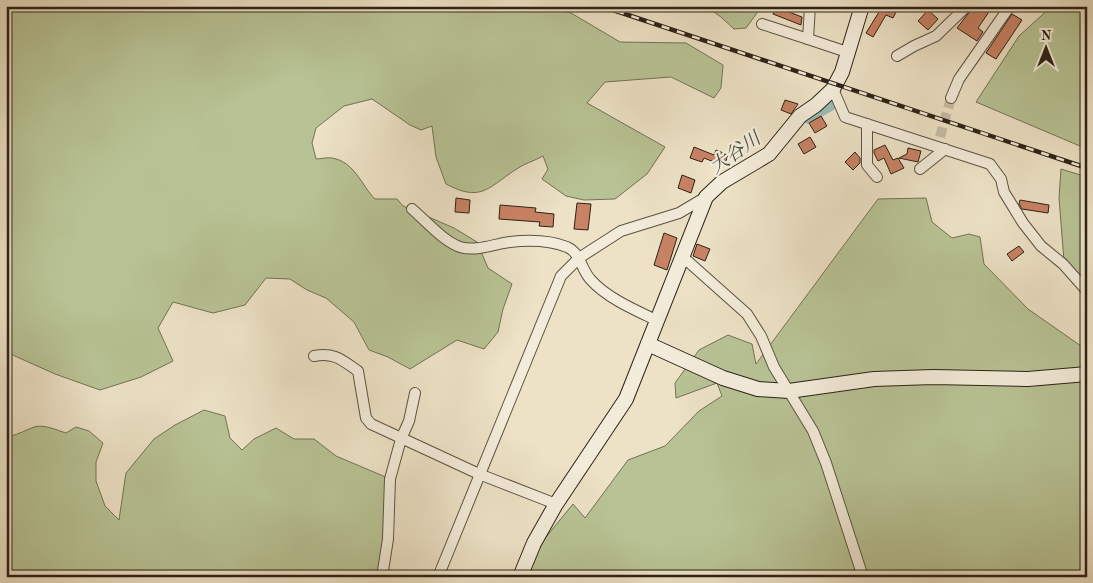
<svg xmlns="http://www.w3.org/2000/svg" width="1093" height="583" viewBox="0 0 1093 583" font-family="'Old Standard TT','Noto Serif JP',serif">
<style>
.green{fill:#b8c395;stroke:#727256}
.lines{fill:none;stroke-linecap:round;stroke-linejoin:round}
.river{stroke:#9abdb9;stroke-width:15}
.building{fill:#c88264;stroke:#2c2216}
.street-tunnel{stroke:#c6bca3;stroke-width:10;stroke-dasharray:10 5;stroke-linecap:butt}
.street-casing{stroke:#5c5242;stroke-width:12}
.secondary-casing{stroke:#2c2216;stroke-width:16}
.street{stroke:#f3ecda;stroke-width:10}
.secondary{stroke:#f3ecda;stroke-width:14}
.rail-casing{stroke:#2c2216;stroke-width:4.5}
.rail{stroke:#f3ecda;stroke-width:2.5;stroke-dasharray:8;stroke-linecap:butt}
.labels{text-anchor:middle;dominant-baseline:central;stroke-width:4.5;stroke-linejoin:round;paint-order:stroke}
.water-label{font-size:19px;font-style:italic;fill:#4d5047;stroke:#f3ecda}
</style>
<rect width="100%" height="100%" fill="#ede2c6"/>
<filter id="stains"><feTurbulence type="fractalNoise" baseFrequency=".004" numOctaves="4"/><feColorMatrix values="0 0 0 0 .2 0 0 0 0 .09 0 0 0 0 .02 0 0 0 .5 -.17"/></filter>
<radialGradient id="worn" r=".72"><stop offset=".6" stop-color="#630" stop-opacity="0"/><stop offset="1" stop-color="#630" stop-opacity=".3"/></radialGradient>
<!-- green -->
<g class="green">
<path d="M6,6h530l35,7 49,29 66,1 37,22 -2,23 -7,10 -43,-21 -66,5 -18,21 78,44 -18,27 -32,25 -31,1 -18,-4 -24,-17 6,-10 -5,-13c-9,5 -20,8 -28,14 -28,19 -35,32 -69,14l-10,-27 -4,-31 -11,4 -11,-5 -38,-26 -28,7 -28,22 -4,15 4,16c5,0 11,-2 16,-1 23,4 29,27 43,41h22l6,7 51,22 23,14 11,26 24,16 -9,25 -5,23 -14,17 -27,-9 -47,29 -22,-12 -19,-7 -15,-28 -28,-24 -19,-8 -17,-11 -24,-1 -21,27 -32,8 -40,-11 -15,26 15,33 -32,16 -41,13 -45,-16 -49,-22z"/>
<polygon points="705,6 762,6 746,28 734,29 721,17"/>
<polygon points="1052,6 1087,7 1087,149 976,102 1019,36"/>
<polygon points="1061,169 1087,177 1087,287 1064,261 1059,198"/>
<polygon points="926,198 932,222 952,238 969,234 980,237 984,264 1028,309 1081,346 1087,342 1087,577 526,577 537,548 573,504 585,518 628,460 665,446 699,411 722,396 717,383 676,398 675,383 699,350 728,335 752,344 756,364 878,199"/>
<path d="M204,410l21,6 5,22 12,12 12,-11 22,-11 18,11h20l22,17 52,22 -2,44 3,55h-383v-155l5,14c8,-2 15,-6 23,-9 10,-3 22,3 32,6l10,-6 13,4 14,12 -7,19v19l9,25 14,14 7,-47 28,-34 21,-14z"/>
</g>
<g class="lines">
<!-- river -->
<polyline class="river" points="808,116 829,104"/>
</g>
<!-- building -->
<g class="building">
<polygon points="871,6 894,6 898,8 893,18 886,15 873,37 866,33 879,12 870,8"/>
<polygon points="974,6 993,6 978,28 983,32 977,41 957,28"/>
<polygon points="776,7 802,17 801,25 773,14"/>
<polygon points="928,10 938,19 928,30 918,21"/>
<polygon points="1012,14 1022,20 996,59 986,53"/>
<polygon points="785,100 798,104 791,114 781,110"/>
<polygon points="821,116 827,126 815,133 809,123"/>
<polygon points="810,137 816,147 804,154 798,144"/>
<polygon points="885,145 893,160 898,158 904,168 891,174 884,158 878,161 874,153 874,150"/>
<polygon points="694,147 714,155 716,150 728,155 724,166 704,158 702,162 690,158"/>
<polygon points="908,148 921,151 918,162 899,158 907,154"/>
<polygon points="855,152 860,158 860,163 853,170 845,162"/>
<polygon points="682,175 695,180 691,193 678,188"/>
<polygon points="456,198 470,200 469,213 455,212"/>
<polygon points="1020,200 1049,205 1048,213 1022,209 1019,204"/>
<polygon points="577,203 591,204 588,230 574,229"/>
<polygon points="500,205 536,208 535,212 554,214 553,227 539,226 540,222 499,219"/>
<polygon points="664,233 677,238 667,270 654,265"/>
<polygon points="697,244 710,249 705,261 693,256"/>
<polygon points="1019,246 1024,252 1012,261 1007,254"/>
</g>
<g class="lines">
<!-- street-tunnel -->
<polyline class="street-tunnel" points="940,137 951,98"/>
<!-- street casing -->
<g class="street-casing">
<g id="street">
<polyline points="810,6 808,39 847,52"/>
<polyline points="762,24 808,39"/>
<polyline points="897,56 914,46 936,36 967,6"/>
<polyline points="833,89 845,117 990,164 1001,179 1004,192 1023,223 1041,246 1063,264 1087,291"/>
<polyline points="951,98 959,79 1010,6"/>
<polyline points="867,124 867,165 877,177"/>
<polyline points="920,169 945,149"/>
<path d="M412,209c14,12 31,32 48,38 16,5 34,-3 50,-5 18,-2 39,-2 57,5 14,6 14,23 24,33 16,18 44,30 65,40"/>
<polyline points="683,257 747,314 761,336 774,367 813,431 826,463 863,577"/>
<path d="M314,356c20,-4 28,4 44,15l8,47 5,6 108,50 77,30"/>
<polyline points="382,577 388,539 390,479 401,439 409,421 415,393"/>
<polyline points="438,577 561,276 579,258 621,231 679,213 706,197"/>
</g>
</g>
<!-- secondary casing -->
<g class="secondary-casing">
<g id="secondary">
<polyline points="648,344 723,378 758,389 789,391 874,379 933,377 1028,379 1087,374"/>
<polyline points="520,577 534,543 556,504 626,399 706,197 722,182 769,154 800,116 816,105 833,89 842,72 862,6"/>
</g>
</g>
<!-- street -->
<use href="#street" class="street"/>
<!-- secondary -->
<use href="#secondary" class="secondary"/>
<!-- rail casing -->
<g class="rail-casing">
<polyline id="rail" points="601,6 1087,168"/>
</g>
<!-- rail -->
<use href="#rail" class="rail"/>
</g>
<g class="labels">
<!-- water labels -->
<g class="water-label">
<text transform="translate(736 154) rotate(-35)">大谷川</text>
</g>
</g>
<!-- margin -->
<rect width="1093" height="583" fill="none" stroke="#ede2c6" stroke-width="25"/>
<rect x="8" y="8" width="1078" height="568" fill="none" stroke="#2c2216" stroke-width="2.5"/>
<rect x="12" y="12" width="1068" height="558" fill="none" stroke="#2c2216"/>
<!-- north arrow -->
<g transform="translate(1046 48)" stroke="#f3ecda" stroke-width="4" paint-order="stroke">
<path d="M0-4L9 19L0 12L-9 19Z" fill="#2c2216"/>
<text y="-8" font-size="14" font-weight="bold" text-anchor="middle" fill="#2c2216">N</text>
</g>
<rect width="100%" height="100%" filter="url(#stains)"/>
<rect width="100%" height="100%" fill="url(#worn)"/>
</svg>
